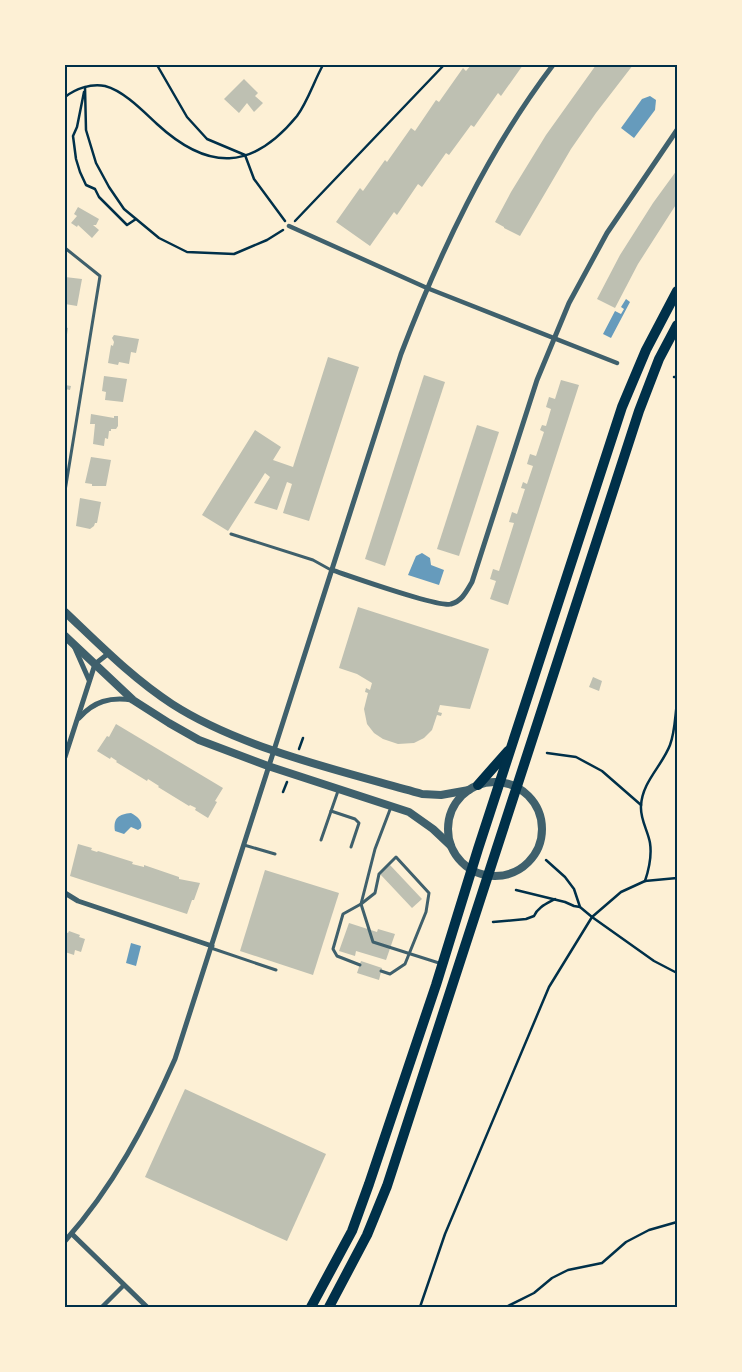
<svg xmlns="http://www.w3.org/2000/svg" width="742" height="1372" viewBox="0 0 742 1372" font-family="Manrope,sans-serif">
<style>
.water{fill:#669bbc}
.building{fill:#bec0b2}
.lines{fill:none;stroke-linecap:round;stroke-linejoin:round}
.path{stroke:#003049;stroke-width:2.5}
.service{stroke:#3f606c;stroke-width:3}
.pedestrian{stroke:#3f606c;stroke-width:4.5}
.minor{stroke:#3f606c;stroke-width:5}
.tertiary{stroke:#3f606c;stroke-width:8}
.trunk{stroke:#003049;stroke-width:10}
.neatline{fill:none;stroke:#003049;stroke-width:2}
</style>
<rect width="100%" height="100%" fill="#fdf0d5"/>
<!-- water -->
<g class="water">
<polygon points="650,96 656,100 655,110 634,138 621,128 642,99"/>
<polygon points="626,299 630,302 611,338 603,334 615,311 621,314 624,309 621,307"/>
<polygon points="422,553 430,558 431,565 444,570 439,585 408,575 416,556"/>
<path d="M131,813c6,3 12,8 10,15l-3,2 -7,-3 -7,7 -9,-3c-2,-13 4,-17 16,-18z"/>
<polygon points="131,943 141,946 136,966 126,963"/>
</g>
<!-- building -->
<g class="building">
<polygon points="471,65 523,65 501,96 498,93 474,127 471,125 449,155 446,153 422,187 418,184 397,215 394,212 370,246 336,222 360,188 363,191 385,160 387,162 411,128 415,131 436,100 439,102 463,68 466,71"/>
<polygon points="596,65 633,65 596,113 571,149 520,236 504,228 504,227 495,222 511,192 546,135"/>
<polygon points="244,79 258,93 255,96 263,103 254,112 247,103 239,113 224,99"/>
<polygon points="677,170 677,203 638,264 615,308 597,299 620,255 653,203"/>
<polygon points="78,207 99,219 96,225 93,225 99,230 92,238 78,225 77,227 71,223 77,216 74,214"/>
<polygon points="65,277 82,279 77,306 65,304"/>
<polygon points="65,327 68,328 66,341 65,341"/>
<polygon points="114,335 139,339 136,353 131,352 129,364 119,362 118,365 108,363 111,345 113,346 114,342 112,338"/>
<polygon points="328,357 359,367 309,521 283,513 292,484 287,482 277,510 254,503 270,477 265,473 228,531 202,515 255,430 281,447 273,460 293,467"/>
<polygon points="424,375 445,382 385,566 365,559"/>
<polygon points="104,376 127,379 123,402 105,400 106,392 102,391"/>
<polygon points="561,380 579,385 508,605 490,599 496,581 490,579 493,569 499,571 514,523 509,522 512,512 517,514 525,489 521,488 523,482 527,484 533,466 527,464 530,454 536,456 544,432 540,430 542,425 546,426 551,409 546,407 549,397 555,399"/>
<polygon points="65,385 71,386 70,390 65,389"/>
<polygon points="91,414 114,418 114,416 118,416 118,426 116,429 111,429 111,431 109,431 108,439 105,438 104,446 93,444 95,424 90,424"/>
<polygon points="477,425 499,432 459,556 437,549"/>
<polygon points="91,457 111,460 106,486 92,486 92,484 85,483"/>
<polygon points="80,498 101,502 97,523 95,523 94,526 90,529 76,526"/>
<polygon points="358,607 489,649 470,709 440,705 438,712 442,713 441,716 437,715 432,730 424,738 414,743 398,744 383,739 374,733 367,724 364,709 368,693 365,692 366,688 370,690 372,683 357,674 339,668"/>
<polygon points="593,677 602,681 599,691 589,687"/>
<polygon points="116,724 223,788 215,801 217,802 208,818 195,810 196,808 190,805 189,806 158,787 159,786 148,779 147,781 116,762 117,761 111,757 110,759 97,751 107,736 109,737"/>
<polygon points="78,844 92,848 91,850 97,852 98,851 133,862 132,864 144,867 144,865 179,877 179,879 200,883 194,900 192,900 187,914 70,876"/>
<polygon points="390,865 422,899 412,908 380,874"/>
<polygon points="265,870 339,893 313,975 240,951"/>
<polygon points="349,923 377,932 378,929 395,934 386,960 356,951 355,956 339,951"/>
<polygon points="69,931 80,935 79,937 85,939 81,952 75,950 74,955 65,952 65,932 68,933"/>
<polygon points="361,961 382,968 379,980 357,973"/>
<polygon points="185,1089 326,1154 287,1241 145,1177"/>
</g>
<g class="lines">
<!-- path -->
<g class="path">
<polyline points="157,65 187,117 207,139 245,155 254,179 285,221"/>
<polyline points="85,87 86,130 96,163 109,187 124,209 159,238 187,252 234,254 267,240 283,230"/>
<polyline points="84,92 77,127 73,136 76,159 80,172 86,185 95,189 99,197 127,225 136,219"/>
<path d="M65,97c10,-8 26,-14 40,-11 19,5 38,25 52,38 51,47 95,47 140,-8 11,-15 17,-35 26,-51"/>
<polyline points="295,221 444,65"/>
<polyline points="674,377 677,377"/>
<polyline points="299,749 303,738"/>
<polyline points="547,753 576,757 602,771 641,805"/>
<polyline points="283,792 287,782"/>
<polyline points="546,860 565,877 574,889 580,907 592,917 654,961 677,973"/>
<path d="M645,881c4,-12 7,-25 5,-38 -2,-12 -10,-24 -9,-37 1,-24 21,-40 29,-61 5,-13 5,-29 7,-42"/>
<polyline points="516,890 565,902 574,906 580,907"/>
<path d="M493,922l33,-3 8,-3c4,-9 12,-12 21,-17"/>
<polyline points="420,1307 445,1234 549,987 592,917 621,892 645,881 677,878"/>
<polyline points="506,1307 534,1293 552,1278 568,1270 602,1263 626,1242 649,1230 677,1222"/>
</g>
<!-- service -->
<g class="service">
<polyline points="65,248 100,276 65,491"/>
<polyline points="231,534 313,560 331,570"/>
<polyline points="391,807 375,849 361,904 373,942 439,963"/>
<polyline points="331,811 355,819 359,823 351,847"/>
<polyline points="321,840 338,791"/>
<polyline points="244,845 275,854"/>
<polyline points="211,948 276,970"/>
<polyline points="360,965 337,956 333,949 343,914 361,904 375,893 379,874 396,857 429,893 426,912 405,964 390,974 381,971"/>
</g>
<!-- pedestrian -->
<g class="pedestrian">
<polyline points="289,226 427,288 617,363"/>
<polyline points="102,1307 124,1285"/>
</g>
<!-- minor -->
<g class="minor">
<path d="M332,570c18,6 107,38 119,34 11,-3 15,-12 21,-22l65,-202 32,-77 38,-70 70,-103"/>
<polyline points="74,646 89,680"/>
<path d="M79,718c15,-17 31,-21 53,-18"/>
<polyline points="65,757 95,664 109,653"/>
<polyline points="65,893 78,901 212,946"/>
<polyline points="72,1234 147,1307"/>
<path d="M65,1241c48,-54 81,-116 110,-182l226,-705c39,-102 86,-202 152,-289"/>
</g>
<!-- tertiary -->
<g class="tertiary">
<path d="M65,612c34,32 67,66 107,92 70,45 170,67 250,90l19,1 28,-5"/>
<polyline points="65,636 133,700 169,723 199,740 268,766 409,812 433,829 451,846"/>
<circle cx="495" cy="829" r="47"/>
</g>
<!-- trunk -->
<g class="trunk">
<polyline points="478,785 508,751"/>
<polyline points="311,1307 352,1231 369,1184 436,985 478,849 622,407 646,350 677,291"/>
<polyline points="329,1307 367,1235 387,1186 639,411 659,359 677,325"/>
</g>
</g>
<!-- border -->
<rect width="742" height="1372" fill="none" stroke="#fdf0d5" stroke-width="132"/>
<rect x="66" y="66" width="610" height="1240" class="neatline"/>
</svg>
